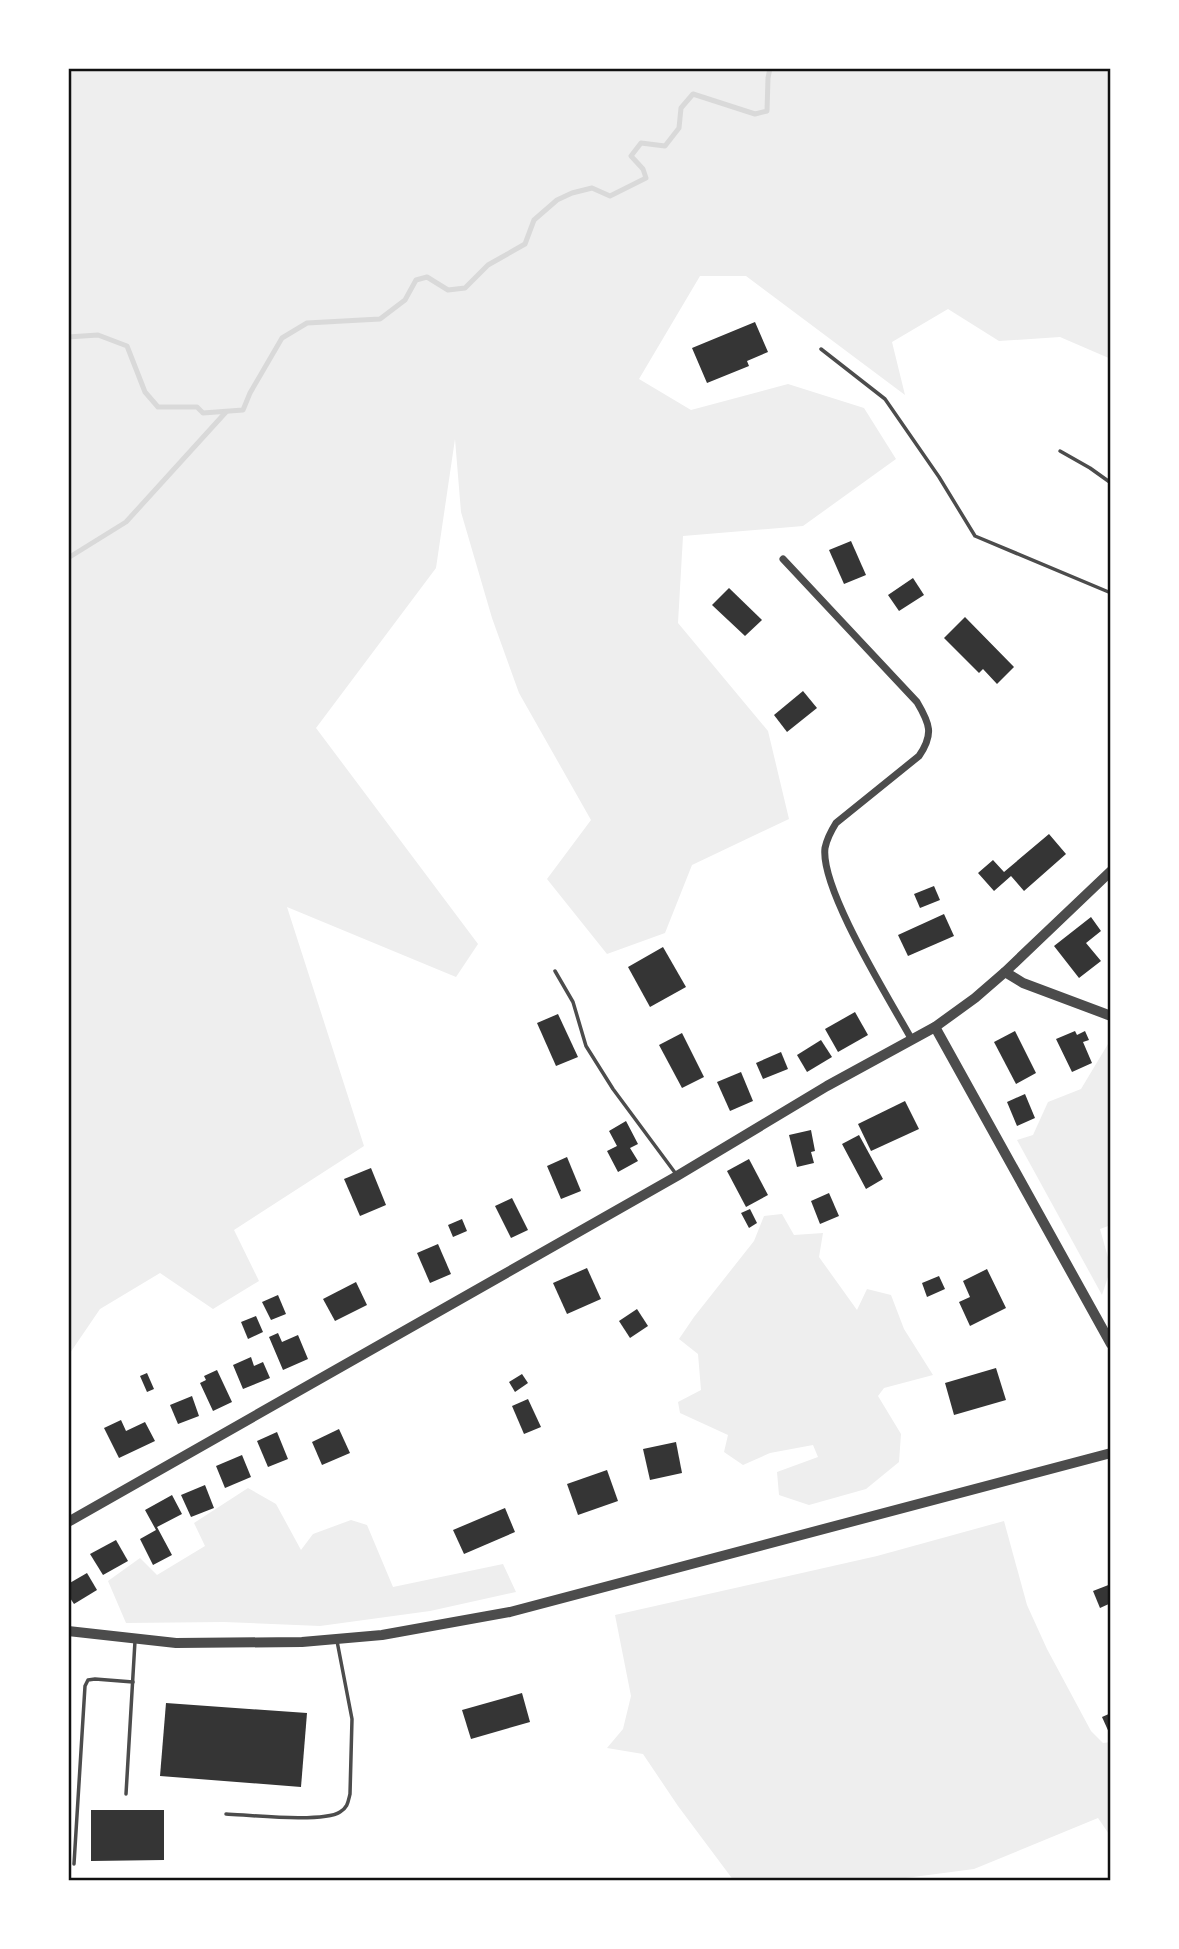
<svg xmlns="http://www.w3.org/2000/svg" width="1179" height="1949" viewBox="0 0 1179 1949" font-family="'PT Sans',sans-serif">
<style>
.green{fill:#eee}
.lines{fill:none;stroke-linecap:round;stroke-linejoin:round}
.stream{stroke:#d9d9d9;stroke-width:5}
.building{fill:#353535}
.service{stroke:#4c4c4c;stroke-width:3.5}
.minor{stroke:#4c4c4c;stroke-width:7}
.tertiary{stroke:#4c4c4c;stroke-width:10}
.neatline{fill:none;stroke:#111;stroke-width:2.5}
</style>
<rect width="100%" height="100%" fill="#fff"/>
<!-- green -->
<g class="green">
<polygon points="68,68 1111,68 1111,359 1060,337 999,341 948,309 892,342 905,395 746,276 700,276 639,379 691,410 788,384 864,408 896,459 803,526 683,536 678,623 768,731 789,819 692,865 665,933 607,954 547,879 591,820 519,693 492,618 461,512 455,439 436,568 316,728 478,944 456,977 287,907 364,1146 234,1230 259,1281 213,1309 160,1273 100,1309 68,1356"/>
<polygon points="1108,1044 1111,1045 1111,1225 1100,1229 1111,1268 1102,1295 1017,1140 1033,1135 1048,1102 1081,1089"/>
<polygon points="782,1214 794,1235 823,1233 819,1257 857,1310 867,1289 891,1295 904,1329 933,1375 884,1388 878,1396 901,1434 899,1462 866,1489 809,1505 779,1495 777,1472 818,1457 813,1445 770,1453 743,1465 724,1452 728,1435 680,1413 678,1402 701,1390 698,1354 679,1339 694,1317 754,1241 764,1216"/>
<polygon points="248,1488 276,1504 301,1550 313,1534 351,1520 367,1525 393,1587 503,1564 516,1592 430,1611 320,1626 224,1622 126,1623 108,1581 140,1558 157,1575 205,1546 194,1523"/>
<polygon points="1004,1521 1027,1605 1047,1649 1091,1731 1103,1743 1111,1742 1111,1837 1098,1818 974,1869 883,1881 734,1881 678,1806 643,1754 607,1748 623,1729 631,1696 615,1615 877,1556"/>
</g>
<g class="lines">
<!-- stream -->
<g class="stream">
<polyline points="68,337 98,335 127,346 145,392 158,407 197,407 203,413 243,410 250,393 282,338 307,323 380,319 405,300 416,280 427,277 448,290 465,288 488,265 525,244 534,220 557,200 572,193 592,188 610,196 646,178 643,169 631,156 641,143 665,146 679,128 681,108 693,94 755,114 767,111 768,78 770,68"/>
<polyline points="68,558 126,522 226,412"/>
</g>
</g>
<!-- building -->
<g class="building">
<polygon points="755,322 768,352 747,361 749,366 707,383 692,348"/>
<polygon points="851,541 866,575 844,584 829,550"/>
<polygon points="913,578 924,595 899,611 888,595"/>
<polygon points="729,588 762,620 745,636 712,605"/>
<polygon points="965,617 1014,667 997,684 983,669 979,673 944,638"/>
<polygon points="803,691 817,708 787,732 774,715"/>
<polygon points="1049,834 1066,854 1024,891 1011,876 994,891 978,873 993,860 1004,872"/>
<polygon points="934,886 940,900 920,908 914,894"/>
<polygon points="944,914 954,936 908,956 898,935"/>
<polygon points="1091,917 1101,931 1086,943 1101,961 1079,978 1054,946"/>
<polygon points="663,947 686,987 650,1007 628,967"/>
<polygon points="855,1012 868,1035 838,1052 825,1029"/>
<polygon points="558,1014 578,1057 556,1066 537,1023"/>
<polygon points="1015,1031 1036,1073 1016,1084 994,1042"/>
<polygon points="1075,1031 1077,1035 1085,1031 1089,1040 1083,1042 1092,1063 1072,1072 1056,1039"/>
<polygon points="682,1033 704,1077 682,1088 659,1045"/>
<polygon points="821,1040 832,1057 807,1072 797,1055"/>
<polygon points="781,1052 788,1069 763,1079 756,1063"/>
<polygon points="741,1072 753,1101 730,1111 717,1082"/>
<polygon points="1025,1094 1035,1118 1017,1126 1007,1102"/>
<polygon points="905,1101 919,1129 871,1151 858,1124"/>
<polygon points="626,1121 638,1144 630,1148 638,1161 618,1172 607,1151 617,1146 609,1131"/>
<polygon points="811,1130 815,1151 811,1152 814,1163 797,1167 789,1135"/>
<polygon points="859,1135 883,1179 866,1189 842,1144"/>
<polygon points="567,1157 581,1191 561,1199 547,1166"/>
<polygon points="749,1159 768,1195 746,1207 727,1171"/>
<polygon points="371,1168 386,1205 360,1216 344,1179"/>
<polygon points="829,1193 839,1216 820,1224 811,1201"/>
<polygon points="512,1198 528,1230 511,1238 495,1206"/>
<polygon points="750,1209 757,1223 749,1228 741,1213"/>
<polygon points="462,1219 467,1231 453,1237 448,1225"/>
<polygon points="438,1244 451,1274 430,1283 417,1253"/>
<polygon points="587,1268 601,1299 567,1314 553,1283"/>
<polygon points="987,1269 1006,1308 970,1326 959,1302 970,1297 963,1281"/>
<polygon points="939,1276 945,1289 927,1297 922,1283"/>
<polygon points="356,1282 367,1305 335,1321 323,1299"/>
<polygon points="278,1295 286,1314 271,1320 262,1302"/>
<polygon points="637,1309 648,1326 630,1338 619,1321"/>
<polygon points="256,1316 263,1332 248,1339 241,1322"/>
<polygon points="278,1333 282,1342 298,1335 308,1359 283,1370 269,1337"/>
<polygon points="251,1357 254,1366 263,1362 270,1378 243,1389 233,1365"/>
<polygon points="996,1368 1006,1400 954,1415 945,1383"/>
<polygon points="217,1370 232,1402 213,1411 200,1383 206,1380 204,1376"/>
<polygon points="147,1373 154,1389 147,1392 140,1376"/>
<polygon points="522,1374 528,1383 515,1392 509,1382"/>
<polygon points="192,1396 199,1416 178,1424 170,1405"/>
<polygon points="528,1399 541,1427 524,1434 512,1406"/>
<polygon points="121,1420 126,1431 145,1422 155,1441 119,1458 104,1428"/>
<polygon points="339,1429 350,1453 322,1465 312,1442"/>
<polygon points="277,1432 288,1459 268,1467 257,1441"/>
<polygon points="676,1442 682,1473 650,1480 643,1449"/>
<polygon points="242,1455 251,1477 225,1488 216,1466"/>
<polygon points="607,1470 618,1501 578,1515 567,1484"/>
<polygon points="205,1485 214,1508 191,1517 181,1495"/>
<polygon points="172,1495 182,1514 157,1527 172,1555 153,1565 140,1539 156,1530 145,1510"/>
<polygon points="505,1508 515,1532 464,1554 453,1530"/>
<polygon points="116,1540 128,1561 103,1575 90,1554"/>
<polygon points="87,1573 97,1590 74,1604 68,1595 68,1584"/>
<polygon points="1111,1584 1111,1603 1100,1608 1093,1591"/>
<polygon points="522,1693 530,1722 471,1739 462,1710"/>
<polygon points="166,1703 307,1713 301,1787 160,1776"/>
<polygon points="1111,1713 1111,1737 1102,1717"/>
<polygon points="91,1810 164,1810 164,1860 91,1861"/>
</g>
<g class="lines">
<!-- service -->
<g class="service">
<polyline points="821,349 885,399 939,477 975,536 1111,593"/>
<polyline points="1060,451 1090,468 1111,483"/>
<polyline points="555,971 573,1002 586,1046 613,1089 676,1174"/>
<polyline points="126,1794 135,1641"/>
<path d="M226,1814c23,1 97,9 114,-2 8,-5 8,-10 10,-18l2,-75 -15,-78"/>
<polyline points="74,1864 85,1686 88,1680 95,1679 133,1682"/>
</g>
<!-- minor -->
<path class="minor" d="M783,559l134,143c13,22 17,32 2,54l-83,67c-5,8 -9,15 -11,25 -5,41 65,152 87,192"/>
<!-- tertiary -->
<g class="tertiary">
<polyline points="1005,972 1023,983 1111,1016"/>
<polyline points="935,1027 1111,1344"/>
<polyline points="68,1522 677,1176 827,1086 935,1027 975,998 1005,972 1111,871"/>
<polyline points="68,1631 176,1643 302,1642 382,1635 510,1612 1111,1453"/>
</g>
</g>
<!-- border -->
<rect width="1179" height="1949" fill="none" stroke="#ffffff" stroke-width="140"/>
<rect x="70" y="70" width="1039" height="1809" class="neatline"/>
</svg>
